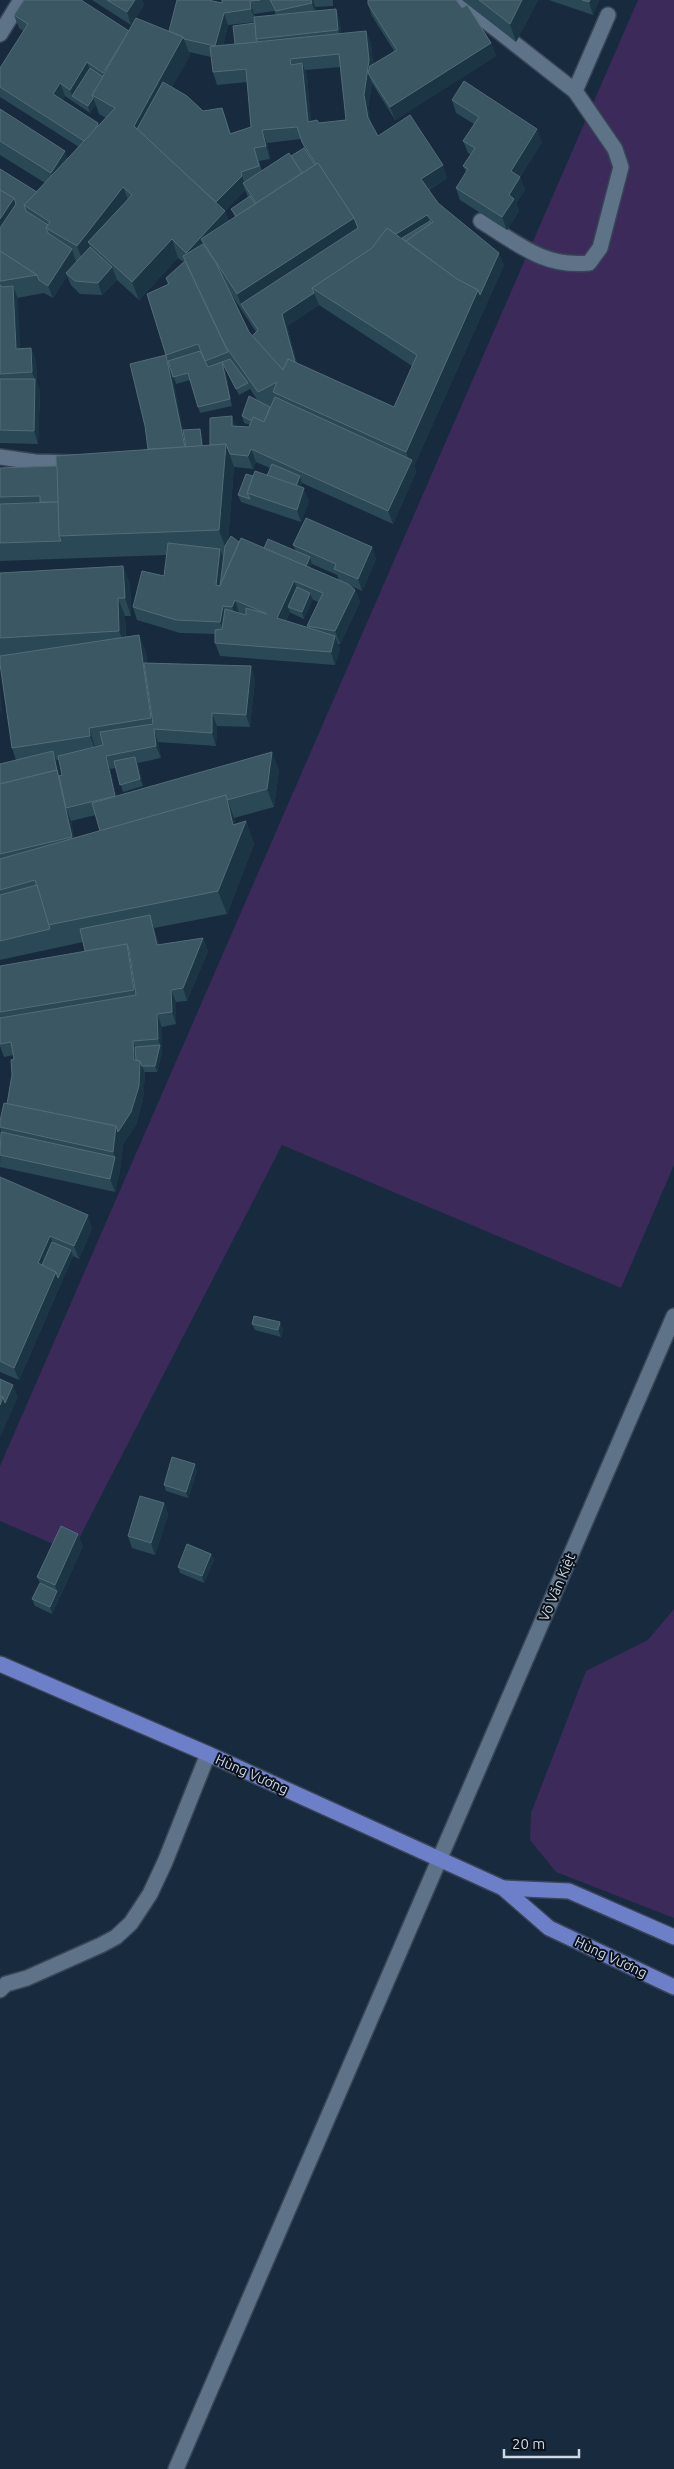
<svg xmlns="http://www.w3.org/2000/svg" width="674" height="2469" viewBox="0 0 674 2469" font-family="Ubuntu,sans-serif">
<style>
.green{fill:#3c2a5b}
.lines{fill:none;stroke-linecap:round;stroke-linejoin:round}
.minor-casing{stroke:#384556;stroke-width:18}
.major-casing{stroke:#384556;stroke-width:18}
.minor{stroke:#5e7288;stroke-width:15}
.major{stroke:#6e7fc9;stroke-width:15}
.wall{fill:#2a4855;fill-rule:evenodd}
.shaded-wall{fill:#1c3545}
.building{fill:#3c5764;stroke:#526c78;fill-rule:evenodd}
.labels{text-anchor:middle;dominant-baseline:central;stroke-width:4;stroke-linejoin:round;paint-order:stroke}
.street-label{font-size:14px;fill:#cdd8e5;stroke:#0b121b}
</style>
<rect width="100%" height="100%" fill="#182a3e"/>
<!-- green -->
<g class="green">
<polygon points="638,0 674,0 674,1165 621,1288 282,1145 72,1552 0,1521 0,1466"/>
<polygon points="674,1609 674,1918 556,1872 530,1840 531,1813 586,1671 648,1640"/>
</g>
<g class="lines">
<!-- minor casing -->
<g class="minor-casing">
<g id="minor">
<polyline points="459,0 575,91"/>
<polyline points="0,34 21,0"/>
<path d="M481,221c36,22 63,47 108,42l11,-15 21,-81 -6,-18 -40,-58 33,-76"/>
<polyline points="0,457 35,462 76,463"/>
<polyline points="0,1990 6,1984 27,1978 101,1945 116,1937 131,1923 150,1894 165,1862 208,1754"/>
<polyline points="176,2469 674,1316"/>
</g>
</g>
<!-- major casing -->
<g class="major-casing">
<g id="major">
<polyline points="0,1664 208,1754 503,1888 549,1928 674,1987"/>
<polyline points="503,1888 569,1891 674,1937"/>
</g>
</g>
<!-- minor -->
<use href="#minor" class="minor"/>
<!-- major -->
<use href="#major" class="major"/>
</g>
<!-- wall -->
<g class="wall">
<polygon points="92,0 142,0 144,5 131,25"/>
<path d="M222,0h111v6l-18,1 1,4 20,-2 4,13 1,12 25,-3 5,13 2,21 21,-14 -22,-35 -4,-12 123,39 5,13 -101,64 -23,-37 -4,25 3,16 7,12 65,29 4,13 -18,12 9,13 66,62 -90,201 2,6 -23,52 -91,-41 -2,4 9,14 -8,21 -60,-20 -3,-7 15,-19h14l3,-8 -14,-6 -3,7 -19,-2 -6,73 11,2 25,6 32,3 -3,-6 79,2 4,12 -14,32 -11,-5 4,4 5,12 -20,42h-2l2,5 -5,16 -115,-9 -5,-13v-9l-35,-1 -43,-13 -4,-13 31,-31 3,-21 -167,6v-93l57,-2 91,-17 18,-94 2,-70 -2,-7 18,-16 -6,-4 -39,42 -22,-20 -15,15 -22,-1 -9,-9 -4,-9 -14,22 -9,-5 -27,5 3,51 11,-1 5,13 1,23 3,8 -2,52 -38,-1v-274l37,23 8,-9 -45,-28v-46l68,50 11,-12 -79,-50v-29l23,-37 -4,-3 -5,-13 115,16h40l53,-28zM274,11l2,4 -21,2 -1,-3zM255,22v1l-20,21 -12,2 5,-21zM189,52l22,5 2,15 4,13 30,-3 4,45 -20,6 -9,-25 -19,3 -31,-24 18,-32zM341,67l5,53 -27,3 -8,-1 -4,-46 -2,-6zM65,96l25,17 6,-8 3,9 7,4 -7,8 -1,-3 -36,-23zM301,139l3,9 -13,8 -29,15 -3,-10 11,-2 -3,-16zM245,190l3,7 -17,12 4,8 -6,4 -4,-10zM231,294l25,38 -4,4 -3,-4zM319,305l93,61 -18,41 -97,-44 -10,-37zM225,368l14,27 11,-6 8,12 -16,15 2,7 6,2 -1,2 -13,-1 -26,19 -7,1 -1,-10 -2,-7 -17,1 -11,-57 4,11 14,-4 10,33 32,-7zM312,564l25,11 2,5 -29,-12zM312,599l6,3 -11,24 1,2 -22,-7 4,-9 1,1 13,6z"/>
<polygon points="462,0 538,0 516,42"/>
<polygon points="549,0 599,0 593,15"/>
<polygon points="452,100 542,142 520,177 525,190 516,203 519,211 507,230 460,200 456,188 466,172 463,166 471,155 468,153 463,141 474,124 456,113"/>
<path d="M123,566l7,19 1,31h-6l1,21 13,-2 7,18 1,10 104,3 4,13 -5,48 -33,-1 -1,20 -58,-4 3,16 -23,5 5,23 -20,6 -7,-24 -6,1 6,27 163,-26 -5,37 -40,11 1,6 11,-3 8,23 -27,70 -73,14 5,17 44,-7 5,13 -21,50 -11,1v22l-14,3v25l-5,20h-12l-2,27 -7,26 -13,19 -3,26 -5,22 -115,-25v-1l1,-34 -1,-5 7,-23 7,-45v-4l-10,2 -4,-11v-80l85,-15 -2,-9 -83,18v-196l16,-4 -4,-12 -12,-84v-91zM103,745l-7,2 -1,-1zM56,760h3l3,15h-2zM96,815l4,16 -26,7 -3,-17z"/>
<polygon points="0,1177 92,1228 79,1259 73,1256 19,1380 0,1372"/>
<polygon points="252,1324 283,1329 281,1337 255,1330"/>
<polygon points="197,1471 188,1498 166,1491 164,1485"/>
<polygon points="164,1503 168,1515 155,1555 132,1548 128,1536"/>
<polygon points="83,1546 52,1614 35,1606 32,1599 40,1583 37,1577"/>
<polygon points="211,1554 214,1560 204,1583 180,1573 178,1567"/>
</g>
<!-- shaded-wall -->
<g class="shaded-wall">
<polygon points="135,0 142,0 144,5 131,25 127,12"/>
<polygon points="311,0 313,0 315,6 316,16 312,3"/>
<polygon points="522,0 538,0 516,42 510,24"/>
<polygon points="590,0 599,0 593,15 589,2"/>
<polygon points="250,1 254,14 256,21 251,9"/>
<polygon points="336,9 340,22 342,43 338,30"/>
<polygon points="224,13 228,25 220,59 215,46"/>
<polygon points="366,31 371,44 374,72 368,73 372,83 368,108 372,131 368,118 364,95"/>
<polygon points="130,32 106,79 103,73"/>
<polygon points="183,37 190,55 144,139 134,126"/>
<polygon points="491,43 496,56 395,120 390,107"/>
<polygon points="87,62 92,75 72,96 70,90"/>
<polygon points="302,63 307,76 312,135 308,122"/>
<polygon points="60,83 65,96 58,107 53,94"/>
<polygon points="93,98 96,105 90,113 88,106"/>
<polygon points="222,108 227,120 234,146 230,134"/>
<polygon points="537,129 542,142 515,184 511,171"/>
<polygon points="262,130 267,143 270,159 266,146"/>
<polygon points="65,151 72,169 57,191 51,173"/>
<polygon points="443,165 447,178 426,191 421,179"/>
<polygon points="241,172 246,189 243,183 245,190 225,211 232,229 201,239 207,255 192,271 186,253 214,204"/>
<polygon points="520,177 525,190 516,203 519,211 507,230 502,217 509,195"/>
<polygon points="123,187 130,205 88,242 92,253 84,264 77,246"/>
<polygon points="14,198 20,216 0,248 0,219"/>
<polygon points="427,215 432,227 405,244 394,236"/>
<polygon points="354,218 362,240 241,304 237,294"/>
<polygon points="172,239 178,258 139,300 132,282"/>
<polygon points="72,249 76,262 66,273 67,276 53,298 48,286"/>
<polygon points="499,253 504,265 414,466 416,472 393,524 388,511 410,464 406,452 478,290"/>
<polygon points="112,267 117,280 102,295 98,283"/>
<polygon points="13,286 18,299 21,362 16,349"/>
<polygon points="314,293 319,305 287,326 301,380 297,367 282,314"/>
<polygon points="31,348 36,361 37,384 40,392 38,444 34,431 35,380 32,372"/>
<polygon points="166,355 171,368 190,463 187,457"/>
<polygon points="222,362 225,368 232,406 230,399"/>
<polygon points="232,416 237,429 232,426"/>
<polygon points="200,429 202,436 206,469 204,462"/>
<polygon points="226,444 234,467 227,552 219,530"/>
<polygon points="251,449 256,462 253,469 248,456"/>
<polygon points="300,476 302,483 296,497 294,490"/>
<polygon points="304,488 309,501 301,522 297,510"/>
<polygon points="372,547 376,559 362,591 358,579"/>
<polygon points="220,549 225,562 222,592 216,585"/>
<polygon points="310,557 312,564 306,577 304,571"/>
<polygon points="123,566 130,585 131,616 125,598"/>
<polygon points="294,581 299,593 288,607 290,612 281,631 277,618"/>
<polygon points="355,590 360,602 340,644 335,631"/>
<polygon points="310,593 313,600 304,619 302,612"/>
<polygon points="118,598 125,616 126,649 119,631"/>
<polygon points="235,600 239,613 237,620 232,607"/>
<polygon points="223,606 228,618 225,635 220,622"/>
<polygon points="139,635 146,653 156,729 155,729 151,718"/>
<polygon points="335,636 340,649 335,665 331,652"/>
<polygon points="251,666 255,679 250,727 246,715"/>
<polygon points="0,685 2,715 0,710"/>
<polygon points="212,713 217,726 216,746 212,733"/>
<polygon points="89,728 95,746 97,754 90,736"/>
<polygon points="154,729 158,742 161,758 156,746"/>
<polygon points="53,751 58,764 68,808 66,808 71,821 79,856 72,837"/>
<polygon points="272,752 279,770 274,807 267,789"/>
<polygon points="106,756 110,769 119,809 115,796"/>
<polygon points="135,757 138,763 143,786 140,779"/>
<polygon points="226,795 234,818 239,838 246,821 254,844 227,914 218,891 233,825"/>
<polygon points="150,915 154,928 162,958 157,945"/>
<polygon points="203,938 208,951 187,1001 183,988"/>
<polygon points="127,944 134,962 141,1008 134,990"/>
<polygon points="171,990 176,1002 176,1024 172,1012"/>
<polygon points="157,1014 162,1027 162,1052 157,1072 155,1066 160,1045 158,1039"/>
<polygon points="133,1041 137,1053 136,1066 134,1060"/>
<polygon points="140,1061 145,1073 143,1099 136,1125 123,1144 120,1170 115,1192 110,1179 115,1157 113,1152 116,1126"/>
<polygon points="88,1215 92,1228 79,1259 74,1246"/>
<polygon points="50,1236 55,1249 40,1270 38,1263"/>
<polygon points="71,1250 73,1256 19,1380 14,1368 56,1272"/>
<polygon points="280,1322 283,1329 281,1337 278,1330"/>
<polygon points="13,1385 18,1397 0,1438 0,1405 3,1397"/>
<polygon points="195,1464 197,1471 188,1498 186,1492"/>
<polygon points="164,1503 168,1515 155,1555 151,1543"/>
<polygon points="78,1534 83,1546 52,1614 50,1607 57,1591 55,1585"/>
<polygon points="211,1554 214,1560 204,1583 202,1576"/>
</g>
<!-- building -->
<g class="building">
<polygon points="24,0 81,0 129,31 103,73 87,62 70,90 60,83 53,94 98,123 93,133 84,141 0,87 0,68 28,24 14,15"/>
<polygon points="107,0 135,0 127,12"/>
<path d="M177,0h31l14,3v-3h38l-10,1 1,8 -27,4 -9,33 151,-15 3,29 -5,35 4,23 10,18 32,-21 33,50 -22,14 17,24 61,50 -19,42 -2,-5 -21,-11 -51,-38 27,-19 -6,-7 -31,19 -9,-6 -15,20 -60,40 2,5 -32,21 13,48 -7,-3 -5,11 -31,-34 6,-6 -17,-26 117,-76 -4,-10 -36,-55 -2,1 -14,-22 -5,-15 -35,3 4,16 -12,2 5,18 -18,6 1,4 -26,26 -79,-73 26,-47 24,14 16,15 19,-3 8,26 21,-7 -5,-58 -33,3 -3,-25 5,-1 -31,-7 -1,-2 -14,-6zM339,54l7,66 -27,3 -2,-3 -9,2 -6,-59 -11,2 -1,-6z"/>
<polygon points="270,0 311,0 312,3 276,11"/>
<polygon points="368,0 456,0 462,8 467,5 491,43 390,107 368,73 370,66 397,50 368,4"/>
<polygon points="479,0 522,0 510,24"/>
<polygon points="582,0 590,0 589,2"/>
<polygon points="336,9 338,30 256,39 254,17"/>
<polygon points="136,18 183,37 134,126 225,211 186,253 172,239 132,282 88,242 132,195 123,187 77,246 46,228 50,222 24,205 115,108 92,95"/>
<polygon points="255,23 256,39 258,42 235,44 233,26"/>
<polygon points="90,68 103,77 92,95 93,98 88,106 72,96"/>
<polygon points="464,81 537,129 511,171 520,177 509,195 514,199 502,217 456,188 468,169 463,166 475,148 463,141 479,117 452,100"/>
<polygon points="0,109 65,151 51,173 0,141"/>
<polygon points="304,148 315,165 302,173 291,156"/>
<polygon points="289,153 302,173 256,203 243,183"/>
<polygon points="318,163 354,218 237,294 201,239"/>
<polygon points="0,169 37,192 24,205 26,211 48,225 46,228 48,233 72,249 48,286 39,280 37,275 0,251 0,228 16,204 14,198 0,190"/>
<polygon points="0,190 14,198 0,219"/>
<polygon points="250,196 255,204 236,216 231,209"/>
<polygon points="430,221 431,223 406,241 402,238"/>
<polygon points="387,228 457,279 478,290 406,452 273,392 277,382 258,392 226,347 183,256 203,244 216,263 249,332 283,370 288,359 394,407 417,355 312,288 372,248"/>
<polygon points="90,247 112,267 98,283 75,281 66,273"/>
<polygon points="0,251 37,275 1,281 0,281"/>
<polygon points="185,261 228,352 205,361 198,344 166,355 147,294 169,284 166,278"/>
<polygon points="0,285 3,287 13,286 16,349 31,348 32,372 0,374"/>
<polygon points="200,351 208,367 222,362 230,399 198,407 188,373 173,377 168,361"/>
<polygon points="166,355 185,447 148,449 145,426 130,364"/>
<polygon points="230,359 248,383 236,389 222,362"/>
<polygon points="0,379 35,379 34,431 0,430"/>
<polygon points="249,396 270,407 264,422 253,417 252,421 242,416"/>
<polygon points="275,397 412,460 388,511 251,449 248,456 230,454 226,444 210,445 210,418 232,416 232,426 249,427 253,417 264,422"/>
<polygon points="200,429 202,446 186,447 183,430"/>
<polygon points="226,444 219,530 59,536 56,456"/>
<polygon points="272,464 300,476 296,486 267,476"/>
<polygon points="57,466 58,502 40,502 40,496 0,497 0,468"/>
<polygon points="255,471 304,488 297,510 247,493"/>
<polygon points="246,474 253,476 247,493 250,499 238,495"/>
<polygon points="58,502 59,536 61,541 0,543 0,504"/>
<polygon points="306,518 372,547 358,579 334,569 336,564 293,545"/>
<polygon points="231,536 239,542 220,586 225,546"/>
<polygon points="241,538 348,584 355,590 335,631 307,626 323,593 294,581 277,618 335,636 331,652 215,643 215,630 222,629 225,609 246,615 246,608 267,614 235,600 232,607 223,606 220,622 176,620 133,607 142,571 164,576 168,543 220,549 216,585 220,586"/>
<polygon points="268,539 310,557 306,566 264,548"/>
<polygon points="123,566 125,598 118,598 119,631 0,638 0,573"/>
<polygon points="297,587 310,593 302,612 288,607"/>
<polygon points="139,635 151,718 89,728 90,736 12,748 0,664 0,656"/>
<polygon points="144,663 251,666 246,715 212,713 212,733 154,729 156,746 106,756 115,796 66,808 59,776 62,775 58,756 103,745 100,732 153,724"/>
<polygon points="53,751 58,776 57,770 0,784 0,764"/>
<polygon points="272,752 267,789 227,800 226,795 100,831 92,803"/>
<polygon points="135,757 140,779 120,785 114,761"/>
<polygon points="57,770 72,837 0,854 0,784"/>
<polygon points="226,795 233,825 246,821 218,891 48,925 35,880 0,890 0,859"/>
<polygon points="37,885 50,929 0,941 0,895"/>
<polygon points="150,915 157,945 203,938 183,988 171,990 172,1012 157,1014 158,1039 133,1041 134,1060 140,1061 139,1086 131,1112 118,1132 116,1126 7,1104 12,1075 11,1060 14,1059 11,1042 0,1044 0,1018 136,995 129,950 127,944 85,951 80,929"/>
<polygon points="127,944 134,990 0,1012 0,966"/>
<polygon points="160,1045 155,1066 142,1066 140,1061 136,1060 135,1047"/>
<polygon points="4,1103 116,1126 113,1152 0,1127 0,1121"/>
<polygon points="1,1132 115,1157 110,1179 0,1155"/>
<polygon points="0,1177 88,1215 74,1246 50,1236 38,1263 56,1272 14,1368 0,1361"/>
<polygon points="52,1242 71,1250 58,1278 56,1272 42,1265"/>
<polygon points="254,1316 280,1322 278,1330 252,1324"/>
<polygon points="0,1379 13,1385 5,1403 3,1397 0,1396"/>
<polygon points="0,1396 3,1397 0,1405"/>
<polygon points="172,1457 195,1464 186,1492 164,1485"/>
<polygon points="140,1496 164,1503 151,1543 128,1536"/>
<polygon points="61,1526 78,1534 55,1585 37,1577"/>
<polygon points="187,1544 211,1554 202,1576 178,1567"/>
<polygon points="40,1583 57,1591 50,1607 32,1599"/>
</g>
<g class="labels">
<!-- street labels -->
<g class="street-label">
<text transform="translate(557 1587) rotate(-67)">Võ Văn Kiệt</text>
<text transform="translate(252 1774) rotate(24)">Hùng Vương</text>
<text transform="translate(611 1957) rotate(25)">Hùng Vương</text>
</g>
</g>
<!-- scale -->
<path d="M504 2449v8h75v-8" fill="none" stroke="#cdd8e5" stroke-width="2.5"/>
<text x="512" y="2449" font-size="15" fill="#cdd8e5" stroke="#0b121b" stroke-width="4" paint-order="stroke">20 m</text>
</svg>
